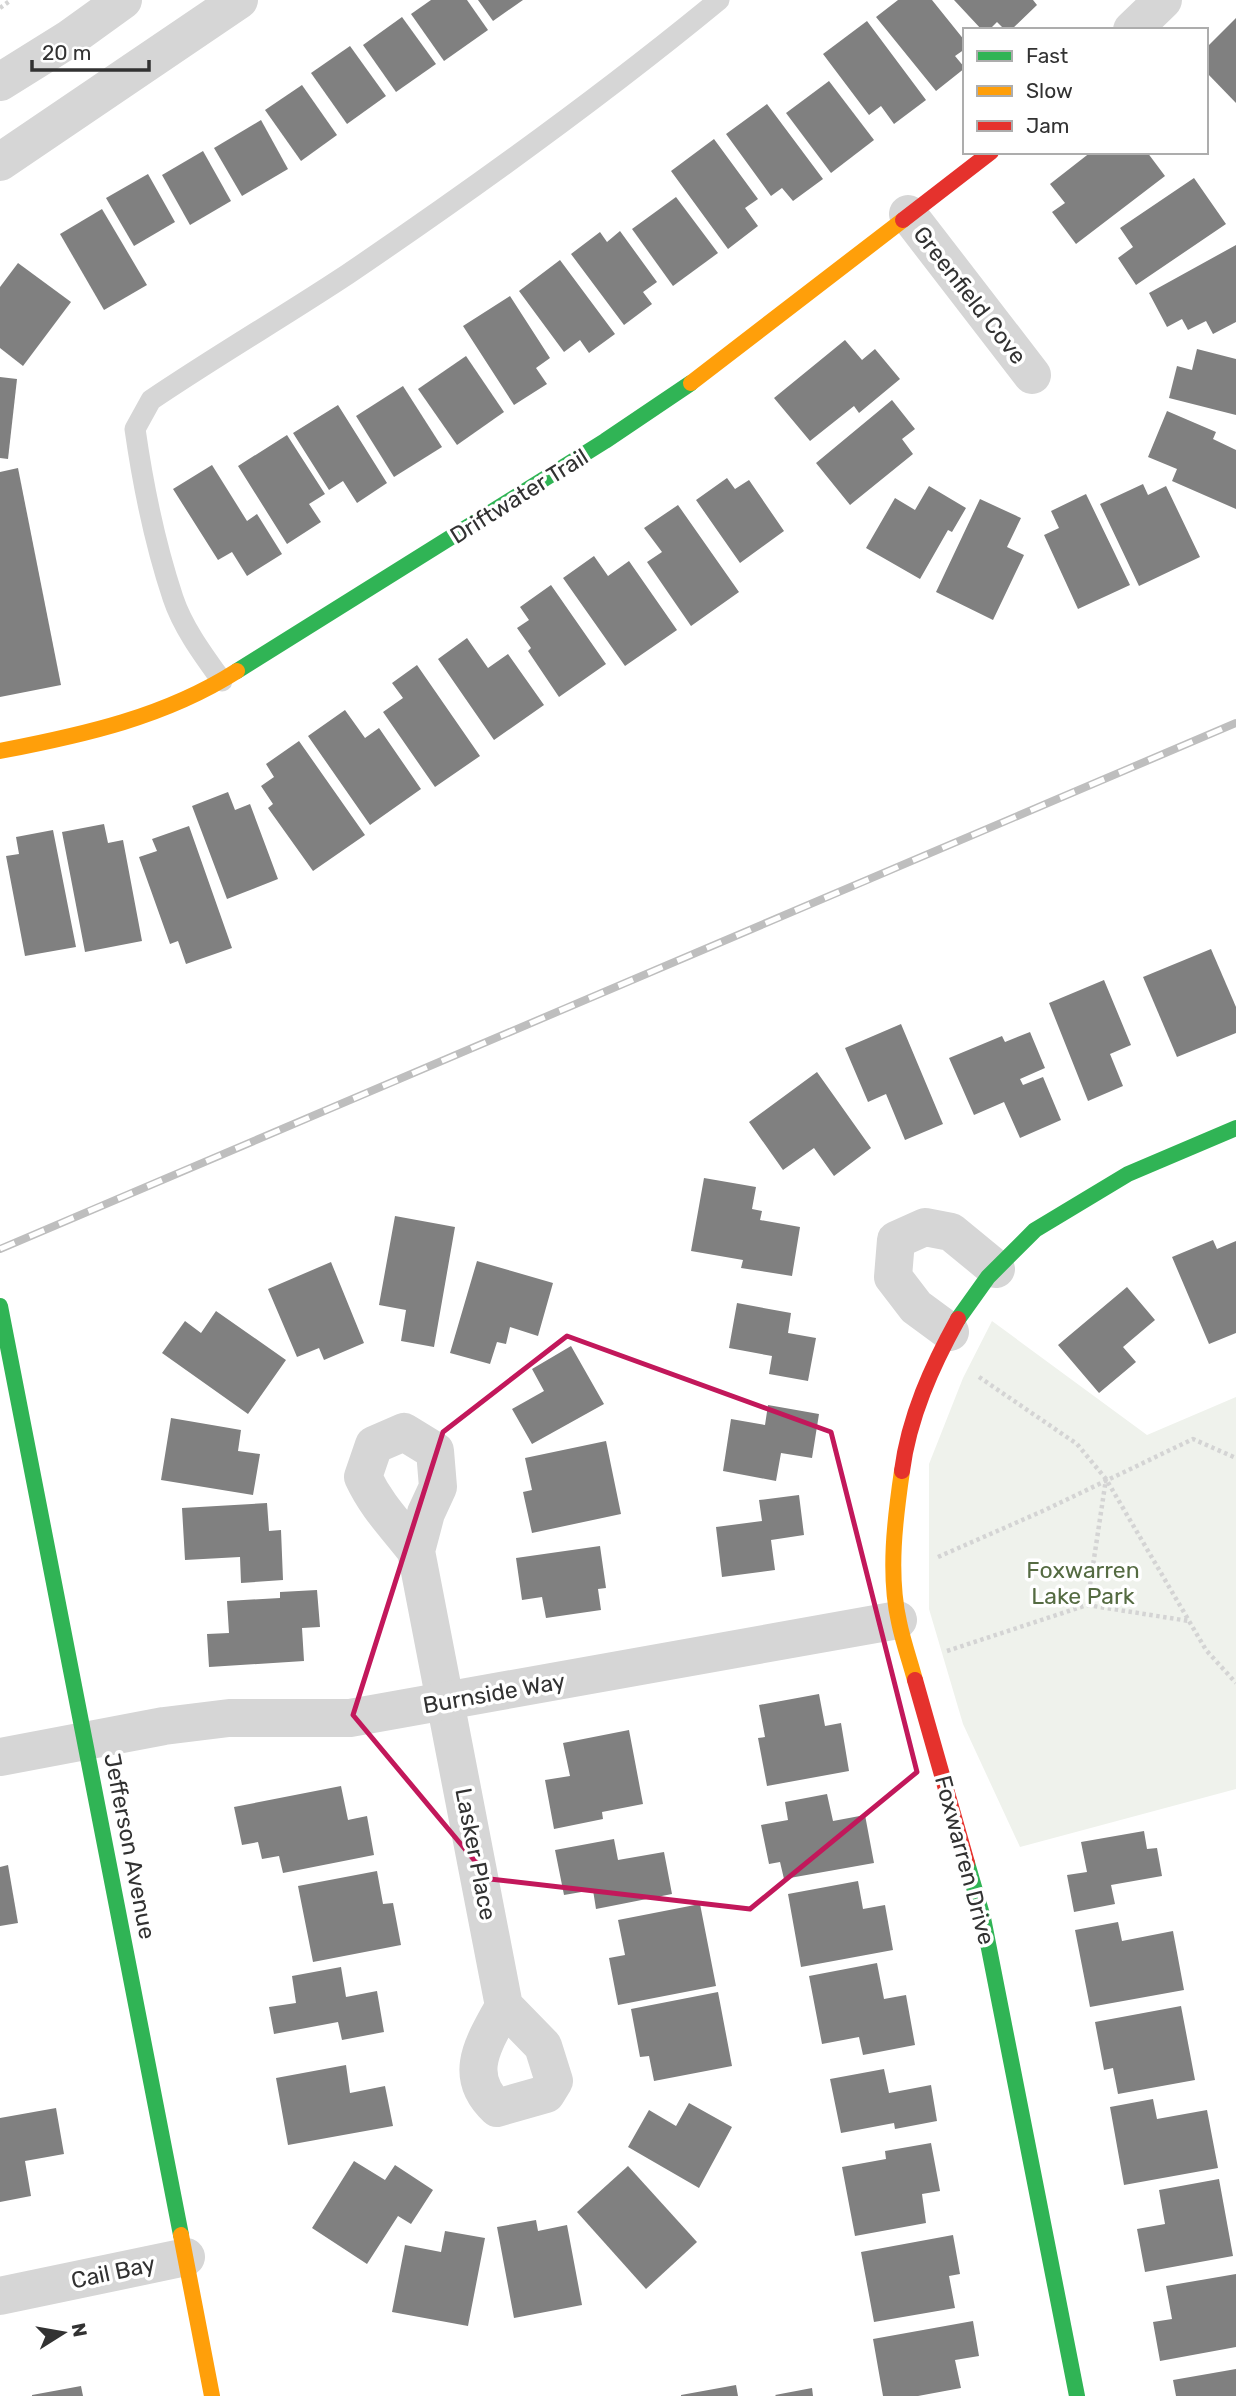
<svg xmlns="http://www.w3.org/2000/svg" width="1236" height="2396" viewBox="0 0 1236 2396" font-family="Rubik,sans-serif">
<style>
.green{fill:#eff2ec}
.building{fill:#808080}
.lines{fill:none;stroke-linecap:round;stroke-linejoin:round}
.path{stroke:#d4d4d4;stroke-width:4.5;stroke-dasharray:3.5 3.5;stroke-linecap:butt}
.lane{stroke:#d6d6d6;stroke-width:21}
.street{stroke:#d6d6d6;stroke-width:38}
.fast{stroke:#30b455;stroke-width:16}
.slow{stroke:#ff9f0a;stroke-width:16}
.jam{stroke:#e5322d;stroke-width:16}
.rail-casing{stroke:#bebebe;stroke-width:8}
.rail{stroke:#fff;stroke-width:5;stroke-dasharray:16;stroke-linecap:butt}
.marked{fill:none;stroke:#c2185b;stroke-width:5;stroke-linejoin:round}
.labels{text-anchor:middle;dominant-baseline:central;stroke-width:7;stroke-linejoin:round;paint-order:stroke}
.street-label{font-size:23px;fill:#323232;stroke:#fff}
.park-label{font-size:23px;fill:#556b42;stroke:#fff}
</style>
<rect width="100%" height="100%" fill="#fff"/>
<!-- green -->
<polygon class="green" points="992,1321 1147,1435 1236,1397 1236,1789 1020,1847 963,1724 929,1609 929,1464 963,1378"/>
<!-- building -->
<g class="building">
<polygon points="431,0 467,0 488,30 444,61 411,14"/>
<polygon points="478,0 523,0 493,21"/>
<polygon points="898,0 932,0 965,41 965,49 955,56 965,68 936,91 876,17"/>
<polygon points="954,0 1033,0 1037,5 1011,30 1005,30 997,22 989,30 982,30"/>
<polygon points="402,17 436,64 396,92 363,45"/>
<polygon points="1236,18 1236,103 1206,72 1206,48"/>
<polygon points="867,21 926,100 894,124 881,106 869,115 823,54"/>
<polygon points="350,46 386,96 347,124 311,73"/>
<polygon points="829,81 874,140 831,173 786,113"/>
<polygon points="302,85 337,135 301,161 265,110"/>
<polygon points="767,104 823,179 793,201 782,188 771,196 726,134"/>
<polygon points="261,120 288,169 242,196 214,148"/>
<polygon points="714,139 758,199 745,208 758,226 728,249 671,171"/>
<polygon points="203,151 231,201 190,225 162,175"/>
<polygon points="1091,152 1147,152 1165,176 1076,244 1052,212 1065,203 1050,184"/>
<polygon points="148,174 175,222 134,246 106,198"/>
<polygon points="1194,178 1226,224 1136,285 1118,258 1133,247 1120,228"/>
<polygon points="676,197 718,253 673,286 632,229"/>
<polygon points="102,209 147,285 104,310 60,234"/>
<polygon points="620,231 657,282 643,292 652,304 624,325 571,254 600,232 607,242"/>
<polygon points="1236,245 1236,322 1213,334 1206,321 1188,330 1182,319 1167,327 1149,293"/>
<polygon points="560,260 615,334 589,353 580,340 564,352 519,291"/>
<polygon points="18,263 71,302 23,366 0,348 0,287"/>
<polygon points="510,296 550,358 536,368 547,384 514,405 463,326"/>
<polygon points="845,340 862,360 875,349 900,379 859,413 854,406 810,441 774,398"/>
<polygon points="1197,349 1236,359 1236,415 1169,398 1177,366 1192,370"/>
<polygon points="466,356 504,412 457,445 418,389"/>
<polygon points="0,377 17,379 8,459 0,458"/>
<polygon points="403,386 442,447 394,477 356,416"/>
<polygon points="892,400 915,429 902,439 913,454 850,505 816,463"/>
<polygon points="338,405 387,483 357,503 343,481 329,490 293,433"/>
<polygon points="1167,411 1216,432 1213,439 1236,450 1236,509 1172,481 1177,469 1148,457"/>
<polygon points="287,435 325,494 309,504 321,522 287,544 238,466"/>
<polygon points="212,465 247,521 257,514 282,554 247,576 232,552 218,560 173,489"/>
<polygon points="18,468 61,685 0,697 0,472"/>
<polygon points="727,478 735,489 749,480 784,531 740,563 696,500"/>
<polygon points="1143,484 1148,495 1166,486 1200,557 1139,586 1100,504"/>
<polygon points="929,486 966,508 952,532 948,530 920,579 866,548 895,498 915,510"/>
<polygon points="1086,494 1130,585 1078,609 1044,535 1059,528 1051,511"/>
<polygon points="980,499 1021,518 1007,547 1024,555 993,620 936,592"/>
<polygon points="678,505 739,592 691,626 647,562 662,552 644,528"/>
<polygon points="594,556 608,576 629,561 677,630 625,666 563,578"/>
<polygon points="551,585 606,664 559,697 528,651 531,648 517,628 529,620 520,607"/>
<polygon points="467,638 488,668 508,654 544,705 494,740 438,659"/>
<polygon points="417,665 480,756 435,787 383,712 403,698 392,683"/>
<polygon points="345,710 365,738 379,728 421,789 370,825 308,736"/>
<polygon points="299,741 365,835 313,871 268,808 273,804 261,786 274,777 266,764"/>
<polygon points="228,792 235,810 250,804 278,879 227,899 192,806"/>
<polygon points="104,824 108,843 123,840 142,941 85,952 62,832"/>
<polygon points="189,826 232,948 186,964 178,941 170,944 139,857 157,851 152,839"/>
<polygon points="53,830 76,947 25,956 6,856 19,854 16,837"/>
<polygon points="1211,949 1236,1007 1236,1033 1177,1057 1143,977"/>
<polygon points="1104,980 1131,1045 1110,1054 1123,1086 1088,1101 1049,1003"/>
<polygon points="901,1024 943,1124 905,1140 886,1094 868,1102 845,1048"/>
<polygon points="1030,1032 1045,1068 1020,1079 1023,1085 1043,1077 1061,1120 1020,1138 1004,1102 974,1115 949,1058 1002,1036 1005,1042"/>
<polygon points="817,1072 871,1148 834,1176 814,1148 783,1170 749,1122"/>
<polygon points="704,1178 756,1187 752,1209 762,1211 760,1220 800,1227 792,1276 741,1268 743,1260 691,1251"/>
<polygon points="395,1216 455,1227 434,1347 401,1341 406,1310 379,1305"/>
<polygon points="1213,1240 1217,1249 1236,1241 1236,1333 1209,1344 1172,1257"/>
<polygon points="477,1261 553,1283 538,1336 510,1327 506,1344 497,1342 490,1364 450,1353"/>
<polygon points="331,1262 364,1343 324,1360 319,1348 297,1357 268,1289"/>
<polygon points="1127,1287 1155,1320 1123,1347 1136,1362 1099,1393 1058,1345"/>
<polygon points="737,1303 791,1313 788,1333 816,1338 808,1381 769,1374 772,1356 729,1348"/>
<polygon points="216,1311 286,1360 248,1414 162,1353 185,1321 201,1333"/>
<polygon points="571,1346 604,1404 532,1444 512,1409 544,1391 532,1369"/>
<polygon points="768,1405 819,1414 812,1458 781,1453 776,1481 723,1471 731,1419 765,1425"/>
<polygon points="171,1418 241,1430 238,1451 260,1454 253,1495 161,1480"/>
<polygon points="606,1441 621,1514 532,1533 523,1492 532,1490 525,1458"/>
<polygon points="799,1495 804,1535 771,1540 775,1570 722,1577 716,1527 762,1521 759,1500"/>
<polygon points="267,1503 269,1531 281,1530 283,1580 241,1583 240,1557 185,1560 182,1508"/>
<polygon points="600,1546 606,1588 598,1589 601,1610 546,1618 542,1597 522,1600 516,1558"/>
<polygon points="317,1590 320,1627 302,1628 304,1661 209,1667 207,1634 229,1633 227,1601 280,1598 280,1592"/>
<polygon points="819,1694 825,1726 841,1723 849,1771 767,1786 758,1738 765,1737 759,1705"/>
<polygon points="629,1730 643,1804 602,1812 603,1819 554,1829 545,1780 570,1776 563,1743"/>
<polygon points="341,1786 348,1820 367,1816 374,1855 283,1873 279,1856 262,1859 258,1842 242,1845 234,1807"/>
<polygon points="827,1794 833,1821 865,1815 874,1863 784,1879 780,1862 769,1864 761,1825 788,1820 785,1802"/>
<polygon points="1144,1831 1147,1849 1157,1848 1162,1876 1111,1885 1115,1904 1074,1912 1067,1875 1087,1872 1081,1842"/>
<polygon points="614,1839 618,1860 664,1852 672,1894 596,1909 593,1890 564,1895 555,1850"/>
<polygon points="8,1865 18,1923 0,1926 0,1867"/>
<polygon points="377,1871 383,1904 393,1903 401,1945 313,1962 298,1886"/>
<polygon points="858,1881 863,1909 885,1905 893,1950 801,1967 788,1894"/>
<polygon points="700,1904 716,1986 618,2005 609,1958 625,1955 618,1920"/>
<polygon points="1118,1922 1122,1941 1173,1931 1184,1990 1090,2007 1075,1930"/>
<polygon points="877,1963 884,1999 906,1995 915,2045 863,2055 859,2037 822,2044 809,1976"/>
<polygon points="341,1967 346,1997 377,1991 384,2032 342,2040 338,2022 274,2034 269,2007 296,2003 292,1976"/>
<polygon points="718,1992 732,2066 654,2081 649,2056 640,2057 631,2009"/>
<polygon points="1181,2006 1195,2080 1118,2094 1113,2068 1104,2070 1095,2022"/>
<polygon points="346,2065 350,2093 385,2086 393,2126 288,2145 276,2078"/>
<polygon points="884,2069 889,2093 931,2085 937,2121 895,2129 894,2123 841,2133 830,2079"/>
<polygon points="1153,2099 1157,2119 1207,2110 1218,2168 1124,2185 1110,2107"/>
<polygon points="689,2103 732,2127 699,2188 628,2147 649,2110 676,2126"/>
<polygon points="56,2108 64,2154 25,2161 31,2196 0,2202 0,2118"/>
<polygon points="931,2143 940,2191 922,2194 926,2223 855,2236 842,2167 886,2159 885,2151"/>
<polygon points="354,2161 385,2180 395,2165 433,2190 411,2224 398,2216 367,2264 312,2228"/>
<polygon points="628,2166 697,2242 646,2289 577,2212"/>
<polygon points="1219,2179 1233,2256 1145,2272 1137,2229 1165,2224 1159,2190"/>
<polygon points="536,2220 538,2231 567,2225 582,2305 514,2318 497,2227"/>
<polygon points="445,2231 485,2238 468,2326 392,2312 405,2245 441,2252"/>
<polygon points="953,2235 960,2274 949,2276 955,2308 874,2322 861,2252"/>
<polygon points="1236,2274 1236,2347 1160,2361 1153,2322 1172,2319 1166,2286"/>
<polygon points="973,2321 979,2356 955,2360 961,2388 918,2396 883,2396 873,2339"/>
<polygon points="1236,2369 1236,2396 1176,2396 1173,2380"/>
<polygon points="736,2385 738,2396 681,2396 681,2395"/>
<polygon points="81,2386 83,2396 32,2396 32,2395"/>
<polygon points="812,2388 813,2396 776,2396 775,2395"/>
</g>
<g class="lines">
<!-- path -->
<g class="path">
<polyline points="0,8 11,0"/>
<polyline points="979,1377 1077,1444 1106,1479 1206,1650 1236,1683"/>
<polyline points="938,1557 1045,1510 1193,1439 1236,1458"/>
<polyline points="1087,1605 1189,1621"/>
<polyline points="947,1651 1087,1605 1106,1479"/>
</g>
<!-- lane -->
<path class="lane" d="M222,681c-18,-25 -39,-53 -49,-83 -18,-54 -30,-113 -38,-169l16,-29c65,-44 132,-83 197,-126 128,-87 252,-176 371,-274"/>
<!-- street -->
<g class="street">
<polyline points="1132,30 1163,0"/>
<polyline points="0,82 69,39 123,0"/>
<polyline points="0,162 239,0"/>
<polyline points="908,214 1032,375"/>
<polyline points="950,1332 916,1307 893,1277 896,1240 925,1227 951,1232 996,1269"/>
<path d="M416,1551l10,-38 12,-26 -3,-36 -31,-19 -30,13 -11,32c14,30 33,48 53,74l88,455 39,40 11,35 -8,13 -49,14c-36,-34 -12,-66 7,-102"/>
<polyline points="0,1757 164,1726 229,1718 350,1718 898,1620"/>
<polyline points="0,2296 186,2257"/>
</g>
<!-- fast -->
<g class="fast">
<polyline points="237,671 605,441 691,383"/>
<polyline points="0,1306 181,2235"/>
<polyline points="958,1319 988,1277 1035,1230 1128,1174 1236,1128"/>
<polyline points="967,1863 983,1918 1077,2396"/>
</g>
<!-- slow -->
<g class="slow">
<polyline points="691,383 903,220"/>
<path d="M0,751c83,-16 165,-34 237,-80"/>
<path d="M902,1471c-7,48 -14,103 -3,151 4,20 11,39 16,58"/>
<polyline points="181,2235 212,2396"/>
</g>
<!-- jam -->
<g class="jam">
<polyline points="903,220 991,152"/>
<path d="M902,1471c7,-54 30,-105 56,-152"/>
<polyline points="915,1680 967,1863"/>
</g>
<!-- rail casing -->
<g class="rail-casing">
<polyline id="rail" points="0,1249 1236,723"/>
</g>
<!-- rail -->
<use href="#rail" class="rail"/>
</g>
<!-- marked area -->
<path class="marked" d="M567,1336l264,96 86,340 -167,137 -260,-30 -137,-164 90,-283z"/>
<g class="labels">
<!-- street labels -->
<g class="street-label">
<text transform="translate(970 295) rotate(52)">Greenfield Cove</text>
<text transform="translate(519 496) rotate(-32)">Driftwater Trail</text>
<text transform="translate(494 1693) rotate(-10)">Burnside Way</text>
<text transform="translate(130 1846) rotate(79)">Jefferson Avenue</text>
<text transform="translate(476 1854) rotate(79)">Lasker Place</text>
<text transform="translate(965 1860) rotate(75)">Foxwarren Drive</text>
<text transform="translate(113 2272) rotate(-12)">Cail Bay</text>
</g>
<!-- park labels -->
<g class="park-label">
<text x="1083" y="1570">Foxwarren<tspan x="1083" dy="26">Lake Park</tspan></text>
</g>
</g>
<!-- legend -->
<rect x="963" y="28" width="245" height="126" fill="#ffffff" stroke="#adadad" stroke-width="2"/>
<rect x="977" y="51" width="35" height="10" fill="#30b455" stroke="#adadad" stroke-width="2"/>
<text x="1026" y="63" font-size="21" fill="#323232">Fast</text>
<rect x="977" y="86" width="35" height="10" fill="#ff9f0a" stroke="#adadad" stroke-width="2"/>
<text x="1026" y="98" font-size="21" fill="#323232">Slow</text>
<rect x="977" y="121" width="35" height="10" fill="#e5322d" stroke="#adadad" stroke-width="2"/>
<text x="1026" y="133" font-size="21" fill="#323232">Jam</text>
<!-- north arrow -->
<g transform="translate(63 2333) rotate(79)" stroke="#ffffff" stroke-width="5" paint-order="stroke">
<path d="M0-5L12 26L0 18L-12 26Z" fill="#323232"/>
<text y="-10" font-size="19" font-weight="bold" text-anchor="middle" fill="#323232">N</text>
</g>
<!-- scale -->
<path d="M32 60v10h117v-10" fill="none" stroke="#323232" stroke-width="3.5"/>
<text x="42" y="60" font-size="21" fill="#323232" stroke="#ffffff" stroke-width="5" paint-order="stroke">20 m</text>
</svg>
